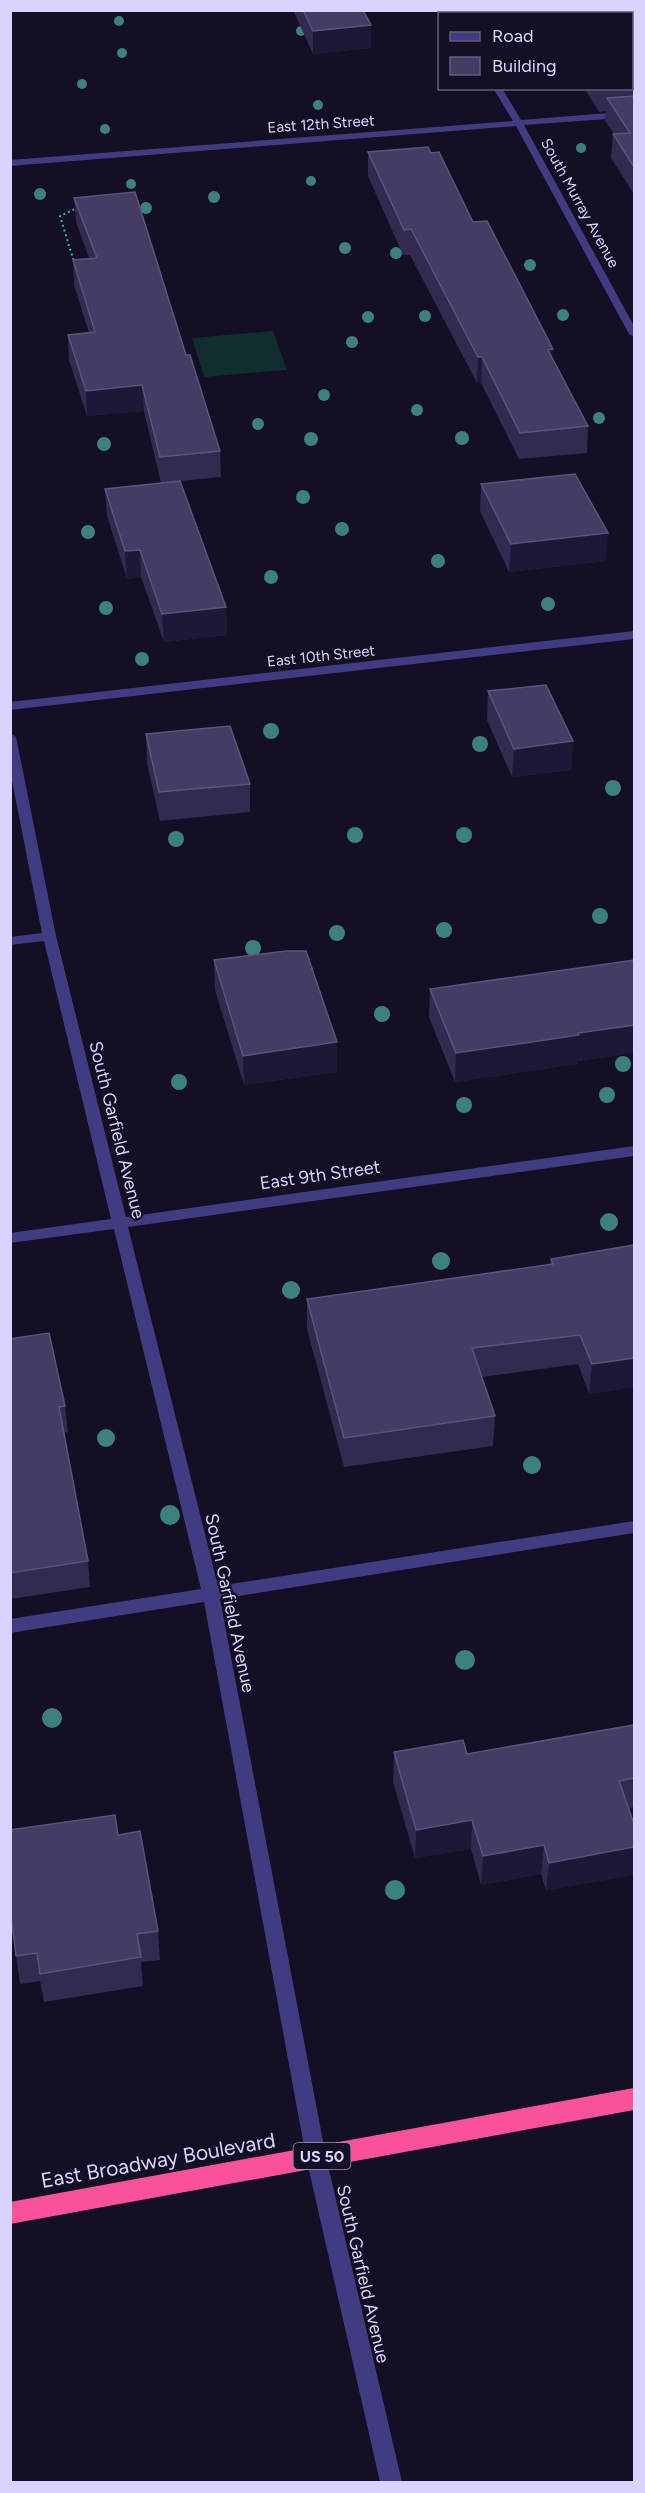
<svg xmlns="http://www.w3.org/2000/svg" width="645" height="2493" viewBox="0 0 645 2493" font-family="Figtree,sans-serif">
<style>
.green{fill:#122d2e}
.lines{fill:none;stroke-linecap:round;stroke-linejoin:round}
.path{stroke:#32b3b1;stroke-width:2;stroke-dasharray:2 3;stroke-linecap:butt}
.minor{fill:#413b81;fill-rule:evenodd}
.highway{fill:#fa529a;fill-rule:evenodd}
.tree{fill:#3e807b}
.wall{fill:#332951}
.shaded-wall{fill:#1f1737}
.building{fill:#453b64;stroke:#5c537c;stroke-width:1.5}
.labels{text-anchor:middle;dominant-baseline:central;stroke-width:4.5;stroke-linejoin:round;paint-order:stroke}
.far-street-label{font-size:15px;fill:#dad3fe;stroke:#140f24}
.shield{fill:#140f24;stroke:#9f98bd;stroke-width:1.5}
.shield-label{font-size:16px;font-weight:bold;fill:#dad3fe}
.street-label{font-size:18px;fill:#dad3fe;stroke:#140f24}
.near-street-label{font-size:21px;fill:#dad3fe;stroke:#140f24}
</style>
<rect width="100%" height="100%" fill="#140f24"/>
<!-- green -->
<polygon class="green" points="273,331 287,370 204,377 192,338"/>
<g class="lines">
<!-- path -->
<polyline class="path" points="75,265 60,216 77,208"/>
<!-- minor -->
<g class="minor">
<polygon points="444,10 452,10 454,14 446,14"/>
<polygon points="493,88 502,88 521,120 634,111 634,117 524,125 634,326 634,337 629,334 516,126 10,166 10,160 513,121"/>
<polygon points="634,631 634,639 10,710 10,702"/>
<polygon points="10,733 16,737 56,936 126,1217 634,1146 634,1156 128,1227 218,1586 634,1521 634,1533 220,1599 326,2157 402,2482 380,2482 306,2157 204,1602 10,1633 10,1619 201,1589 114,1229 10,1243 10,1233 111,1219 44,941 10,945 10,937 42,933 10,771"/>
</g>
<!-- highway -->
<polygon class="highway" points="634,2088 634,2110 10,2224 10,2202"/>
</g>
<!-- trees -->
<g class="tree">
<circle cx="119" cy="21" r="5"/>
<circle cx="301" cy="31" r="5"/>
<circle cx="122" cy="53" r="5"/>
<circle cx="82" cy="84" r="5"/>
<circle cx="318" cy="105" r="5"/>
<circle cx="105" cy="129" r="5"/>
<circle cx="581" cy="148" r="5"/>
<circle cx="311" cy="181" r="5"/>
<circle cx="131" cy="184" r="5"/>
<circle cx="40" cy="194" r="6"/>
<circle cx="214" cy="197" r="6"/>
<circle cx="146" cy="208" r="6"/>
<circle cx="345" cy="248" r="6"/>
<circle cx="396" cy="253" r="6"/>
<circle cx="530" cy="265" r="6"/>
<circle cx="563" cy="315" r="6"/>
<circle cx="425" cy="316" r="6"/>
<circle cx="368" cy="317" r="6"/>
<circle cx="352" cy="342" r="6"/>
<circle cx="324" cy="395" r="6"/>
<circle cx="417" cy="410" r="6"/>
<circle cx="599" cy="418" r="6"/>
<circle cx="258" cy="424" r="6"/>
<circle cx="462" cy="438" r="7"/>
<circle cx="311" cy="439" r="7"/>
<circle cx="104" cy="444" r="7"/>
<circle cx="303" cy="497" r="7"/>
<circle cx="342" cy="529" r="7"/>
<circle cx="88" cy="532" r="7"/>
<circle cx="438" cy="561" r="7"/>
<circle cx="271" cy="577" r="7"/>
<circle cx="548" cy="604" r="7"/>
<circle cx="106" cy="608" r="7"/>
<circle cx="142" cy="659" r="7"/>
<circle cx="271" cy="731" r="8"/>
<circle cx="480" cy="744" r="8"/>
<circle cx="613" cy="788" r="8"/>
<circle cx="355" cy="835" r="8"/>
<circle cx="464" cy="835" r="8"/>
<circle cx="176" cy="839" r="8"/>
<circle cx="600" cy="916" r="8"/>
<circle cx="444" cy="930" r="8"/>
<circle cx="337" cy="933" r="8"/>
<circle cx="253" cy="948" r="8"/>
<circle cx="382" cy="1014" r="8"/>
<circle cx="623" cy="1064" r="8"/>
<circle cx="179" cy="1082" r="8"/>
<circle cx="607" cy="1095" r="8"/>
<circle cx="464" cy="1105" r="8"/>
<circle cx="609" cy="1222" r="9"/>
<circle cx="441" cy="1261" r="9"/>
<circle cx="291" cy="1290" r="9"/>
<circle cx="106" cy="1438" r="9"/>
<circle cx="532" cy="1465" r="9"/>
<circle cx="170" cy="1515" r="10"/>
<circle cx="465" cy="1660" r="10"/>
<circle cx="52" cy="1718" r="10"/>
<circle cx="395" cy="1890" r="10"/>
</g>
<!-- wall -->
<g class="wall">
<polygon points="293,10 363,10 371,25 371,48 313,54"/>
<polygon points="543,10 629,10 631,14 545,14"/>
<polygon points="632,14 634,18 634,194 611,158 613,134 614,134 605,121 606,111 599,112 584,88 632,88"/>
<polygon points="368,152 473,222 552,358 588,426 587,453 519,459 481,383 477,383 410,255 403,255 368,176"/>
<polygon points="74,198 186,355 220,451 221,477 180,481 226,607 227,635 164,642 141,577 127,579 107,516 105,489 161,483 144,411 87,416 69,360 68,335 89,333 74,285 73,260 89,258 76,222"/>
<polygon points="481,484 606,561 509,572 480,511"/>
<polygon points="488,691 573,741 571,770 512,777 487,720"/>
<polygon points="146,734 250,784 250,812 160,821 147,763"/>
<polygon points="214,960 337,1042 337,1072 244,1085 215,990"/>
<polygon points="634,960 634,1053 577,1061 577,1064 455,1082 429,1017 430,989"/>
<polygon points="634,1245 634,1387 589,1394 578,1364 482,1377 495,1416 493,1446 344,1467 307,1329 307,1299 550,1265 551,1259"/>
<polygon points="10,1339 65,1406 68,1432 64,1432 88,1561 90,1587 10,1599"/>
<polygon points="634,1725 634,1807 629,1808 546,1891 541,1874 481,1885 471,1849 415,1858 393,1782 394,1752 467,1754"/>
<polygon points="118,1835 158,1931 160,1960 141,1962 143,1986 44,2002 40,1981 20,1984 10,1909"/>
</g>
<!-- shaded-wall -->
<g class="shaded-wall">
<polygon points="371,25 371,48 313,54 313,31"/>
<polygon points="553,349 551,375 548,350"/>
<polygon points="478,357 482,357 481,383 477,383"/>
<polygon points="142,385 144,411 87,416 86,391"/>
<polygon points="608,533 606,561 509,572 511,544"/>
<polygon points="140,550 141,577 127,579 125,551"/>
<polygon points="226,607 227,635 164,642 162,614"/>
<polygon points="573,741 571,770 512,777 514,749"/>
<polygon points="634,1025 634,1053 577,1061 577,1064 455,1082 456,1053 578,1033"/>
<polygon points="337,1042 337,1072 244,1085 243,1056"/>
<polygon points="634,1358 634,1387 589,1394 592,1364"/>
<polygon points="472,1820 471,1849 415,1858 416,1830"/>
<polygon points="544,1845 541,1874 481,1885 483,1856"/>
<polygon points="634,1847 634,1875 546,1891 549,1863"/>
</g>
<!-- building -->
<g class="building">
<polygon points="303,10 363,10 371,25 313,31"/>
<polygon points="558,10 629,10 631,14 560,14"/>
<polygon points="632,14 634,18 634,87 632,87"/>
<polygon points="634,96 634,167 613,134 630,133 607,98"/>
<polygon points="428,147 431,153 439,152 473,222 487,221 553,349 548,350 588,426 520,433 482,357 478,357 411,229 404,230 368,152"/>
<polygon points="135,192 186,355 190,355 220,451 160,457 142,385 86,391 68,335 95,332 73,260 97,258 74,198"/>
<polygon points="575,474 608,533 511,544 481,484"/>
<polygon points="180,481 226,607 162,614 140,550 125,551 105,489"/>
<polygon points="546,685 573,741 514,749 488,691"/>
<polygon points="230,726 250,784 159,792 146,734"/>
<polygon points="286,951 306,951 337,1042 243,1056 214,960"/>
<polygon points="634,960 634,1025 578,1033 579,1035 456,1053 430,989"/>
<polygon points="634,1245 634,1358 592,1364 580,1335 472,1348 495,1416 344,1438 307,1299 553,1264 551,1259"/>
<polygon points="49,1333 65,1406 59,1407 88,1561 10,1573 10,1339"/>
<polygon points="634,1725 634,1778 619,1781 634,1824 634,1847 549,1863 544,1845 483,1856 472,1820 416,1830 394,1752 463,1740 467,1754"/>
<polygon points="115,1815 118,1835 140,1831 158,1931 137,1934 141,1957 40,1974 37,1953 16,1956 10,1909 10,1830"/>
</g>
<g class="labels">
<!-- far-street labels -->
<g class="far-street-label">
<text transform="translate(321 124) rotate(-4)">East 12th Street</text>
<text transform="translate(580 203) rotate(61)">South Murray Avenue</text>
<text transform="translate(321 656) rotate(-6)">East 10th Street</text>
</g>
<!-- shield labels -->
<rect class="shield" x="293.5" y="2143" width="57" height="26" rx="4.5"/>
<g class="shield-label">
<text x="322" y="2156">US 50</text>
</g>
<!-- street labels -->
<g class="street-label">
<text transform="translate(117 1130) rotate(76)">South Garfield Avenue</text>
<text transform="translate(320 1175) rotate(-8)">East 9th Street</text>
<text transform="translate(230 1603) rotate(78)">South Garfield Avenue</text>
<text transform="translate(363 2274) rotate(77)">South Garfield Avenue</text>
</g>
<!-- near-street labels -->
<g class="near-street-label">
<text transform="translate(158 2160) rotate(-10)">East Broadway Boulevard</text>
</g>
</g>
<!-- border -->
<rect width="645" height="2493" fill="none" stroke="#dad3fe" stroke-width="24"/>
<!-- legend -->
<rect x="438" y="12" width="195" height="78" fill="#140f24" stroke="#635d7b" stroke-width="1.5"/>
<rect x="450" y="32" width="30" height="9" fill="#413b81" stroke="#635d7b" stroke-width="1.5"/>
<text x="492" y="42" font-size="18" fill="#dad3fe">Road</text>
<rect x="450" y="57" width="30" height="18" fill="#453b64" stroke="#635d7b" stroke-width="1.5"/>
<text x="492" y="72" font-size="18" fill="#dad3fe">Building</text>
</svg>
